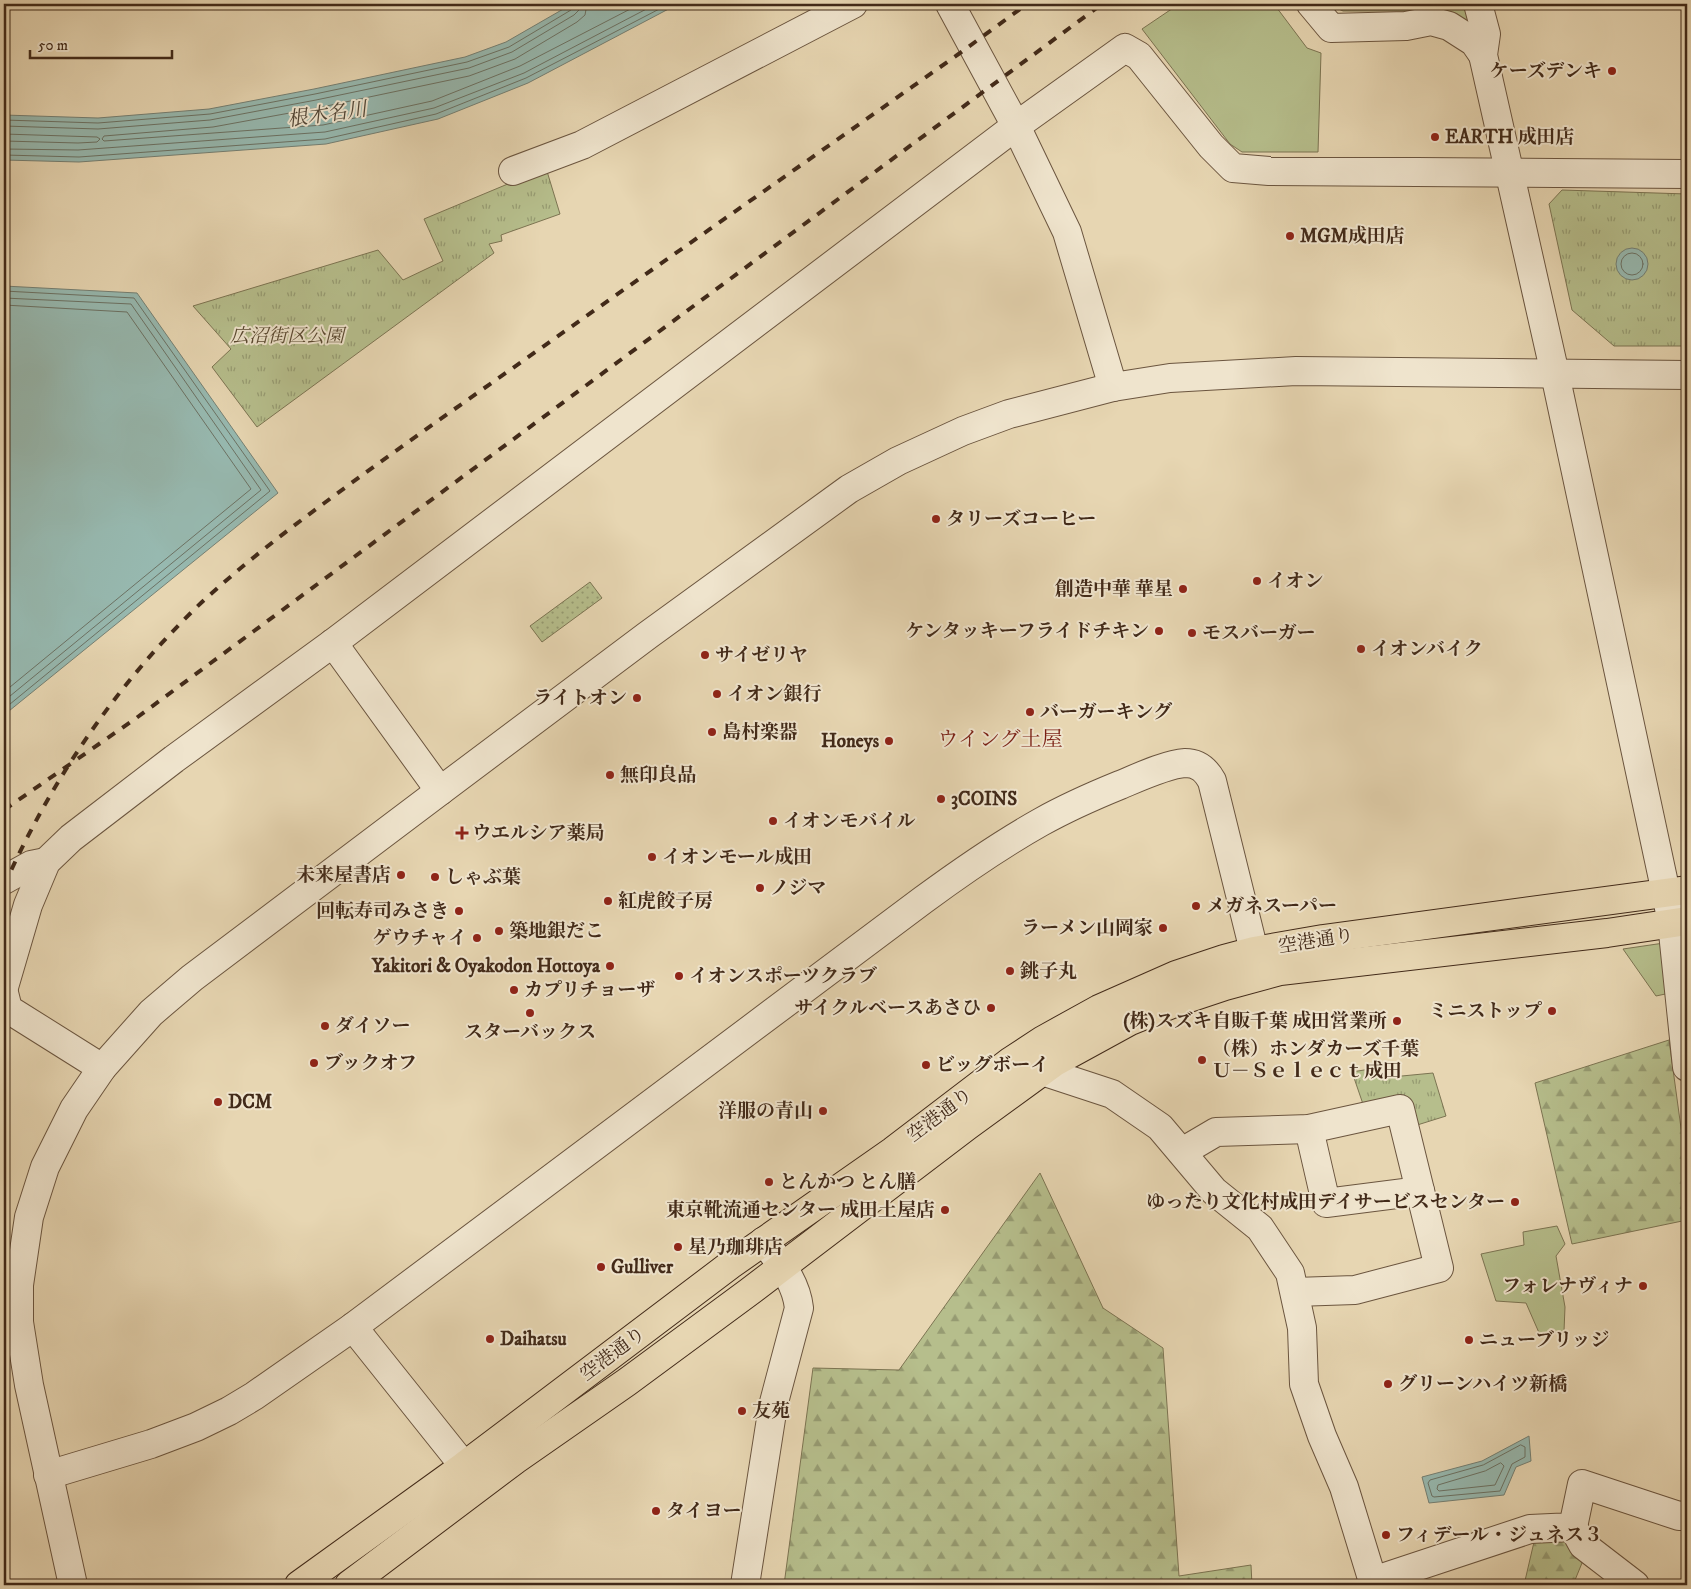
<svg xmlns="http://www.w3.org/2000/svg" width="1691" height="1589" viewBox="0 0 1691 1589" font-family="'IM FELL DW Pica','Noto Serif JP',serif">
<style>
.grass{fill:#b6be8c;stroke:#7c7452}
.forest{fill:url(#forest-firs);stroke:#7c7452}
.park{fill:url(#park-tufts);stroke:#7c7452}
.garden{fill:url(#garden-dots);stroke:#7c7452}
.water{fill:#97b9b0;stroke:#758074}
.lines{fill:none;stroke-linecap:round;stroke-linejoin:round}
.shore{stroke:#6c7264;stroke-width:1}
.minor-casing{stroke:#6b553f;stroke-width:30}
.highway-casing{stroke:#422a19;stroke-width:30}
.minor{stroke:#efe4cd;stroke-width:28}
.highway{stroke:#e7d6b2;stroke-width:28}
.rail{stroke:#422a19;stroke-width:4;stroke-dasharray:9 9;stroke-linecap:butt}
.poi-dot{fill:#8f2418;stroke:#efe4cd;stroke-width:2}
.labels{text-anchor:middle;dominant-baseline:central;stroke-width:4;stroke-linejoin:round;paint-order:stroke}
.poi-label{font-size:19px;font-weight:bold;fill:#422a19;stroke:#efe4cd;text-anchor:start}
.park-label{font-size:19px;font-style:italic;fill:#594830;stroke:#efe4cd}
.street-label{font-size:19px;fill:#422a19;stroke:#efe4cd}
.water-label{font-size:20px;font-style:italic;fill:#534737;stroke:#efe4cd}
.quarter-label{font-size:21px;fill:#7a1f14;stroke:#efe4cd}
</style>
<defs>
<pattern id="forest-firs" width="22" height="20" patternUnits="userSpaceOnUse" patternTransform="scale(1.25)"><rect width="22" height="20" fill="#b6be8c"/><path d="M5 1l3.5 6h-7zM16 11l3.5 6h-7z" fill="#969b72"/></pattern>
<pattern id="park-tufts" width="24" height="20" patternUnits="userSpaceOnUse" patternTransform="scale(1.25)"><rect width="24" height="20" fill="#b6be8c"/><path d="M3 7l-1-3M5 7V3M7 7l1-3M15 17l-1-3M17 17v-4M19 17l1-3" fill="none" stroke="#969b72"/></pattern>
<pattern id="garden-dots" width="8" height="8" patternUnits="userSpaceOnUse" patternTransform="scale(1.25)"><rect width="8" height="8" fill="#b6be8c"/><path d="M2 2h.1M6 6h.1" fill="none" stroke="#969b72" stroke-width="1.8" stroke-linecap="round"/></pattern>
</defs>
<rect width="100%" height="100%" fill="#e7d6b2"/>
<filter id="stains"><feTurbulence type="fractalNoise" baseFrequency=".004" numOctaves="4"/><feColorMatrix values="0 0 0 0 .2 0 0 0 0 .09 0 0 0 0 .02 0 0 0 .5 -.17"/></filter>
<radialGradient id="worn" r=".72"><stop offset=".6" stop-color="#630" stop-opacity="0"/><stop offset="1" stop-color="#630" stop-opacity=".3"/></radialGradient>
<!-- grass -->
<g class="grass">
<polygon points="1179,4 1274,4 1307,48 1321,53 1318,152 1242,152 1230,144 1142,29"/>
<polygon points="1328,4 1470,4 1478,29 1428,11 1343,11"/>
<polygon points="1664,943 1670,993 1656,996 1623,949"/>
<polygon points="1557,1226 1565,1244 1556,1256 1565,1307 1564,1331 1540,1335 1526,1303 1496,1301 1481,1254 1524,1245 1523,1232"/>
</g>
<!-- forest -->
<g class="forest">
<polygon points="1669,1040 1687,1172 1687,1220 1572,1244 1535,1083"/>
<polygon points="1040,1173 1103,1308 1163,1348 1179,1576 1251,1565 1252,1585 784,1585 813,1368 899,1370"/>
<polygon points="1568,1540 1582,1563 1573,1585 1524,1585 1534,1542"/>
</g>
<!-- park -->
<g class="park">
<polygon points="546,168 560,214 501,235 502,241 489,244 494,253 257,427 212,367 231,349 193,306 378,250 403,280 443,261 424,219"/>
<polygon points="1562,190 1687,194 1687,346 1614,346 1572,310 1549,204"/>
<polygon points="1370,1069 1381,1078 1433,1073 1446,1116 1414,1126 1406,1097 1364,1107 1352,1072"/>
</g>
<!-- garden -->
<polygon class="garden" points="590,582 602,598 542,642 530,626"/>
<!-- water -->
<g class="water">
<polygon points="572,4 678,4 528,83 438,119 326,144 79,162 4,160 4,115 98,118 209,109 314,89 465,57 506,42"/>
<circle cx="1632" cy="264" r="16"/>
<polygon points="4,286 137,293 278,493 4,715"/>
<polygon points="1529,1436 1531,1461 1516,1467 1504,1495 1429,1503 1422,1477 1482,1461"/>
</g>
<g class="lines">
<!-- shore -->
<g class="shore">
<polyline points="587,4 585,15 577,22 515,59 469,76 317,108 213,127 104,136 102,139 104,141 323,125 432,101 520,66 640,4"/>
<polyline points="4,120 98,123 210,114 315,94 467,62 509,47 571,10 573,4"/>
<polyline points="4,126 98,129 210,120 316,100 469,68 512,52 574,15 579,10 580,4"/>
<polyline points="4,134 97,137 100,139 97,142 78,143 4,141"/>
<polyline points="4,149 78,150 325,132 434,108 524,73 656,4"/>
<polyline points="4,155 79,157 325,139 436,114 526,78 669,4"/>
<circle cx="1632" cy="264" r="11"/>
<polyline points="4,291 134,298 270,491 4,709"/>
<polyline points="4,298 131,304 261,490 4,701"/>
<polyline points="4,305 127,312 251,489 4,692"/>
<polygon points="1521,1445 1525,1447 1525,1457 1512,1464 1500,1491 1434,1497 1432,1496 1428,1483 1430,1480 1483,1465"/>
<polygon points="1501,1463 1504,1466 1495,1485 1439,1491 1437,1489 1438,1485 1485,1471"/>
</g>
<!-- minor casing -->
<g class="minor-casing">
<g id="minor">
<polyline points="950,4 1016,126 1067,232 1113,387"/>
<polyline points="1311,4 1331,28 1406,26 1431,21 1449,26 1474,42 1483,55"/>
<polyline points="1478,4 1486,34 1483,55 1555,374 1666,893 1672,923 1687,1067"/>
<polyline points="513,171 582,145 853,4"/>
<polyline points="333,643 440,791"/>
<polyline points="4,880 31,865 46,862"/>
<polyline points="4,987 28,905 46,862 71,838 174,759 333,643 1016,126 1125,48 1139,56 1211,146 1233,168 1269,171 1687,174"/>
<polyline points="4,993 8,1009 102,1068"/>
<polyline points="1029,1057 1042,1071 1112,1094 1160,1127 1214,1191 1260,1228 1290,1273 1302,1328 1304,1384 1322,1436 1344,1487 1374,1585"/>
<polyline points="1309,1129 1326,1203 1420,1191"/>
<polyline points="1182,1152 1216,1132 1309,1129 1400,1109 1439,1268 1355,1290 1295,1292"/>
<polyline points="353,1327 464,1466"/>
<path d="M48,1475l103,-31 45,-17 33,-16 25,-15 99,-69 570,-427c38,-28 77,-55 118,-78 25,-14 52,-26 79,-37 17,-7 47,-21 65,-22 14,0 21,7 27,18l42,170"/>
<polyline points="1573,1527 1583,1545 1635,1585"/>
<polyline points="1373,1581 1530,1529 1573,1527 1582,1484 1679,1516 1687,1515"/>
<polyline points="73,1585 29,1385 19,1322 19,1285 29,1217 45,1167 74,1109 102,1068 151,1013 192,978 440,791 648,635 849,489 898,461 963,431 1009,414 1113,387 1170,378 1296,371 1687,375"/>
<path d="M745,1585l28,-179 26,-98c-3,-27 -20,-46 -35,-67"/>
</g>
</g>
<!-- highway casing -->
<g class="highway-casing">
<g id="highway">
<polyline points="299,1585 464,1466 730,1265 893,1151 1011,1061 1043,1040 1099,1009 1176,975 1224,959 1254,951 1323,939 1687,890"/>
<polyline points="349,1585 515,1460 627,1382 749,1292 967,1126 1055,1062 1130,1021 1177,1002 1225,986 1280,971 1607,933 1687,921"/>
</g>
</g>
<!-- minor -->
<use href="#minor" class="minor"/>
<!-- highway -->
<use href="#highway" class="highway"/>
<!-- rail -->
<g class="rail">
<polyline points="4,810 135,719 254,631 1102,4"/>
<path d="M4,886c47,-106 114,-204 198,-284 38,-35 79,-67 121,-98 67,-50 136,-98 204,-146 144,-102 289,-203 433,-305l67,-49"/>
</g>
</g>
<!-- markers -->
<g class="poi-dot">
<circle cx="1612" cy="71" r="5"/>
<circle cx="1435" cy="137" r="5"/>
<circle cx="1290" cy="236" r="5"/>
<circle cx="936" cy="519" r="5"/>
<circle cx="1257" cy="581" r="5"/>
<circle cx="1183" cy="589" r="5"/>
<circle cx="1159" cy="631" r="5"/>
<circle cx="1192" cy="633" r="5"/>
<circle cx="1361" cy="649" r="5"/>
<circle cx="705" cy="655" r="5"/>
<circle cx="717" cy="694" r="5"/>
<circle cx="637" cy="698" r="5"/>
<circle cx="1030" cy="712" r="5"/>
<circle cx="712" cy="732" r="5"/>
<circle cx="889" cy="741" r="5"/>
<circle cx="610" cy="775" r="5"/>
<circle cx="941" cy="799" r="5"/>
<circle cx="773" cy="821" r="5"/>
<path d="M459.5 825.5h5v5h5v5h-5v5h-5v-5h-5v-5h5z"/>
<circle cx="652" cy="857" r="5"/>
<circle cx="401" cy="875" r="5"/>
<circle cx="435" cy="877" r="5"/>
<circle cx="760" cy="888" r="5"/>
<circle cx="608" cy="901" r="5"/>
<circle cx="1196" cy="906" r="5"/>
<circle cx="459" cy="911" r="5"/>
<circle cx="1163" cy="928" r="5"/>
<circle cx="499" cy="931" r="5"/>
<circle cx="477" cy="938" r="5"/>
<circle cx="610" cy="966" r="5"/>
<circle cx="1010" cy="971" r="5"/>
<circle cx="679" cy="976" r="5"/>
<circle cx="514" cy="990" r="5"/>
<circle cx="991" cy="1008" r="5"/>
<circle cx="1552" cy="1011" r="5"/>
<circle cx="530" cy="1013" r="5"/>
<circle cx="1397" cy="1021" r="5"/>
<circle cx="325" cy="1026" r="5"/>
<circle cx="1202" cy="1060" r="5"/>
<circle cx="314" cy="1063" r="5"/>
<circle cx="926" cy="1065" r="5"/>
<circle cx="218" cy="1102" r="5"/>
<circle cx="823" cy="1111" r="5"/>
<circle cx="769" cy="1182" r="5"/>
<circle cx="1515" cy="1202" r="5"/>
<circle cx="945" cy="1210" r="5"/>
<circle cx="678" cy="1247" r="5"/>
<circle cx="601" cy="1267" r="5"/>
<circle cx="1643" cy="1286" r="5"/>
<circle cx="490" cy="1339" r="5"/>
<circle cx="1469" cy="1340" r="5"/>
<circle cx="1388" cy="1384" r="5"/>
<circle cx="742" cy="1411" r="5"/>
<circle cx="656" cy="1511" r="5"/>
<circle cx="1386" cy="1535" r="5"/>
</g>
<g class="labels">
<!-- poi labels -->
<g class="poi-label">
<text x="1602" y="71" text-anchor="end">ケーズデンキ</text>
<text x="1445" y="137">EARTH 成田店</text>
<text x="1300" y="236">MGM成田店</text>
<text x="946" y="519">タリーズコーヒー</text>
<text x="1267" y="581">イオン</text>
<text x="1173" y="589" text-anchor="end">創造中華 華星</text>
<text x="1149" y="631" text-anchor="end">ケンタッキーフライドチキン</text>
<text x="1202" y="633">モスバーガー</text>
<text x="1371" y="649">イオンバイク</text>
<text x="715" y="655">サイゼリヤ</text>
<text x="727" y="694">イオン銀行</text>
<text x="627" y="698" text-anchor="end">ライトオン</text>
<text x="1040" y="712">バーガーキング</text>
<text x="722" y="732">島村楽器</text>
<text x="879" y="741" text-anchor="end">Honeys</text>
<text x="620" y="775">無印良品</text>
<text x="951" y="799">3COINS</text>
<text x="783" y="821">イオンモバイル</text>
<text x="472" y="833">ウエルシア薬局</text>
<text x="662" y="857">イオンモール成田</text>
<text x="391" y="875" text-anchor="end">未来屋書店</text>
<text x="445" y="877">しゃぶ葉</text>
<text x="770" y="888">ノジマ</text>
<text x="618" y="901">紅虎餃子房</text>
<text x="1206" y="906">メガネスーパー</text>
<text x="449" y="911" text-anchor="end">回転寿司みさき</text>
<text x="1153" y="928" text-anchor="end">ラーメン山岡家</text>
<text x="509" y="931">築地銀だこ</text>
<text x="467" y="938" text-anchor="end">ゲウチャイ</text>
<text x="600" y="966" text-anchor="end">Yakitori &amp; Oyakodon Hottoya</text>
<text x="1020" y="971">銚子丸</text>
<text x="689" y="976">イオンスポーツクラブ</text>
<text x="524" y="990">カプリチョーザ</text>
<text x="981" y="1008" text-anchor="end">サイクルベースあさひ</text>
<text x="1542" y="1011" text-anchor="end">ミニストップ</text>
<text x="1387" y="1021" text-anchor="end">(株)スズキ自販千葉 成田営業所</text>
<text x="335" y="1026">ダイソー</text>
<text x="530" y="1032" text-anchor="middle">スターバックス</text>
<text x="1212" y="1049">（株）ホンダカーズ千葉<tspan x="1212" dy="22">Ｕ－Ｓｅｌｅｃｔ成田</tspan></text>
<text x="324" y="1063">ブックオフ</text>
<text x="936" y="1065">ビッグボーイ</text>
<text x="228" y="1102">DCM</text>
<text x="813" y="1111" text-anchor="end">洋服の青山</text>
<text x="779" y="1182">とんかつ とん膳</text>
<text x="1505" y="1202" text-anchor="end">ゆったり文化村成田デイサービスセンター</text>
<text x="935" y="1210" text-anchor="end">東京靴流通センター 成田土屋店</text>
<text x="688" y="1247">星乃珈琲店</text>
<text x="611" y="1267">Gulliver</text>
<text x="1633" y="1286" text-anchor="end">フォレナヴィナ</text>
<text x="500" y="1339">Daihatsu</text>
<text x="1479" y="1340">ニューブリッジ</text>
<text x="1398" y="1384">グリーンハイツ新橋</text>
<text x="752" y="1411">友苑</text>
<text x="666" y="1511">タイヨー</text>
<text x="1396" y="1535">フィデール・ジュネス３</text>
</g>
<!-- park labels -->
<g class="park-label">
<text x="287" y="336">広沼街区公園</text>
</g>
<!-- street labels -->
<g class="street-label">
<text transform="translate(1316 941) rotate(-9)">空港通り</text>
<text transform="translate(940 1115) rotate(-37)">空港通り</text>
<text transform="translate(613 1354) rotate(-37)">空港通り</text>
</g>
<!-- water labels -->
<g class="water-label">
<text transform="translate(327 115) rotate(-8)">根木名川</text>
</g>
<!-- quarter labels -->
<g class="quarter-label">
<text x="1000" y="740">ウイング土屋</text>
</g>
</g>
<!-- margin -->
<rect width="1691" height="1589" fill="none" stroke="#e7d6b2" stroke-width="20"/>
<rect x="5" y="5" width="1681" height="1579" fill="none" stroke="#422a19" stroke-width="2.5"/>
<rect x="10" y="10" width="1671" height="1569" fill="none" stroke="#422a19"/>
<!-- scale -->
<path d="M30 50v8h142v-8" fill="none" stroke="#422a19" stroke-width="2.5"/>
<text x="38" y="50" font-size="15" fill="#422a19" stroke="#efe4cd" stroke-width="4" paint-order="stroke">50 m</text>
<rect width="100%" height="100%" filter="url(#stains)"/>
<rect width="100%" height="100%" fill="url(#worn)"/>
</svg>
